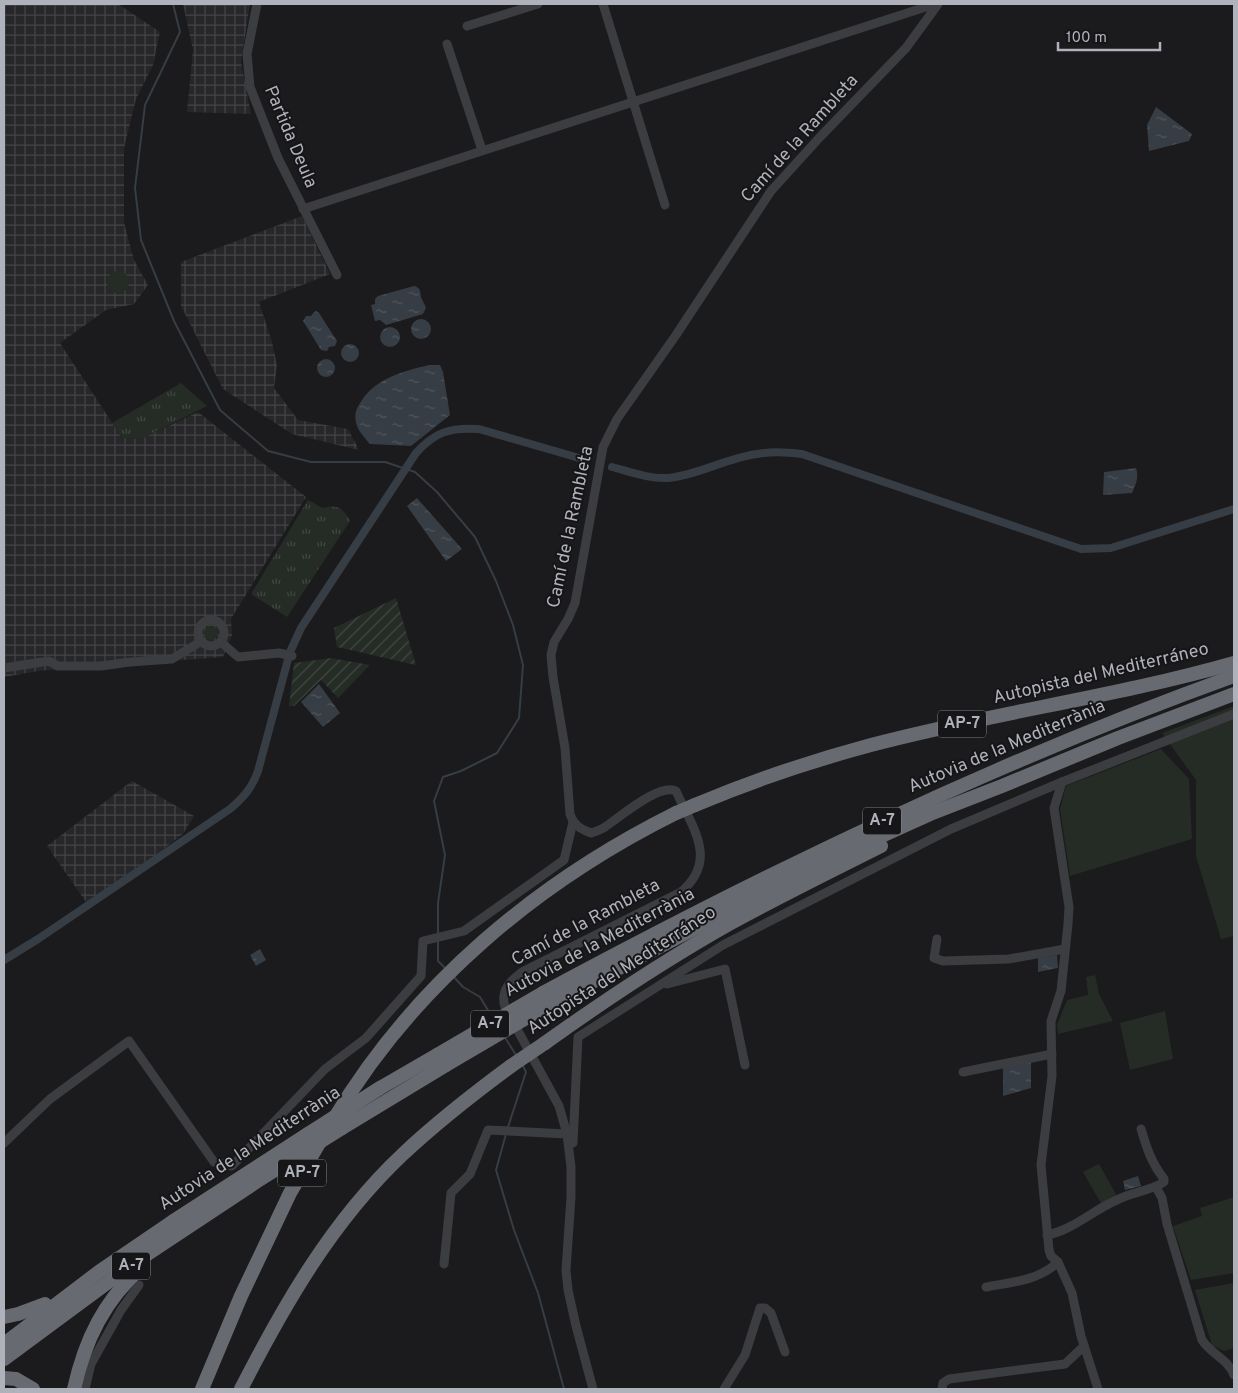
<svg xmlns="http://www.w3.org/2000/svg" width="1238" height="1393" viewBox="0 0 1238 1393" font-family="Overpass,sans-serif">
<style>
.industrial{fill:url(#industrial-grid)}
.grass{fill:#252c26}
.park{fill:url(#park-tufts)}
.garden{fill:url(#garden-furrows)}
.water{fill:url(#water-ripples)}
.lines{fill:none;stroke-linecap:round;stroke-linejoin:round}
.stream{stroke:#363d44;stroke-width:2}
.canal{stroke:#363d44;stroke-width:8}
.minor{stroke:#3c3d41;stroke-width:9}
.highway{stroke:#686a71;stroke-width:14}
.highway-bridge{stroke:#686a71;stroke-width:14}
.labels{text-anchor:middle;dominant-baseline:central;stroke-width:4;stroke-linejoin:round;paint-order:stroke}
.shield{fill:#161517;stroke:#818389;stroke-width:1}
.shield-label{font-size:16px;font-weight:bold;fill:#afb2ba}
.street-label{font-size:18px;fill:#afb2ba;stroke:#161517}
</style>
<defs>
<pattern id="industrial-grid" width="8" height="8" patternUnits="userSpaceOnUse" patternTransform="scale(1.25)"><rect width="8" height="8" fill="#272729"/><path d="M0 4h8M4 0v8" fill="none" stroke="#444446"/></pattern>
<pattern id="park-tufts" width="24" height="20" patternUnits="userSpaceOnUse" patternTransform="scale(1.25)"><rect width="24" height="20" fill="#252c26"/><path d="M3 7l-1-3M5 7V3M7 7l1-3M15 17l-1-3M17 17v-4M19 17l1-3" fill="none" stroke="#424843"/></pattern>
<pattern id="garden-furrows" width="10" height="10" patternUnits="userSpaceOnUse" patternTransform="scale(1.25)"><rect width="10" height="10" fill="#252c26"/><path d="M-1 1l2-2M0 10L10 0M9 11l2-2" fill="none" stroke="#424843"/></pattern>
<pattern id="water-ripples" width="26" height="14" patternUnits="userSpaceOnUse" patternTransform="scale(1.25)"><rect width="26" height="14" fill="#363d44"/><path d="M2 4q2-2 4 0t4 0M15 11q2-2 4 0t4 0" fill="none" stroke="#51575d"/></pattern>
</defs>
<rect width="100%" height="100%" fill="#1b1a1c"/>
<!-- industrial -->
<g class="industrial">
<polygon points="4,4 118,4 160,32 153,65 136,99 124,148 124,223 134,260 148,285 134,304 106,310 60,343 122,438 141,439 198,412 306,497 231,619 232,635 223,657 38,671 4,677"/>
<polygon points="183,4 250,4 241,62 251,114 187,112 193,50"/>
<polygon points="302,216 330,274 259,302 272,342 277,365 274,388 298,420 348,429 359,450 292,434 223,389 181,306 181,262"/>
<polygon points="132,781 194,816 183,834 154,856 86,902 47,846"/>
</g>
<!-- grass -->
<g class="grass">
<circle cx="118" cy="282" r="11"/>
<circle cx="211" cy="633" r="7"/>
<polygon points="1234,706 1234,936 1221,939 1196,856 1196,780 1162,733"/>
<polygon points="1161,749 1189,779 1192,839 1070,876 1060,809 1066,786"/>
<polygon points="1095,975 1099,994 1113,1021 1058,1034 1057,1025 1067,1000 1088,995 1086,977"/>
<polygon points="1165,1011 1173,1059 1130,1070 1120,1023"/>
<polygon points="1099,1164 1117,1196 1102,1205 1083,1172"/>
<polygon points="1234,1197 1234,1273 1191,1280 1173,1226 1202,1216 1200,1208"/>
<polygon points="1234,1283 1234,1348 1224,1351 1212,1345 1195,1290"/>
</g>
<!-- park -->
<g class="park">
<polygon points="181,383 207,406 141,439 122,438 112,423"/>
<path d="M308,500l15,8c15,-4 20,0 27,13l-63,96 -36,-23z"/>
</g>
<!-- garden -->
<g class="garden">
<polygon points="396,598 416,665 337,647 334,628"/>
<polygon points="331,658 370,665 338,698 321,680 294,706 289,706 294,663"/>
</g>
<!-- water -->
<g class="water">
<polygon points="1156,107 1192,134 1189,141 1149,151 1147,125"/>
<path d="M414,286c7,2 6,5 7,11 1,4 4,7 5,11l-3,6 -37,11 -6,-5 -5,1 -4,-16 4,-1v-5l3,-3z"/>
<polygon points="316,311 319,313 337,341 335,346 329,347 327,351 321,350 303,321 306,316 311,316 314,312"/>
<circle cx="421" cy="329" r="10"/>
<circle cx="390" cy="337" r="10"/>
<circle cx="350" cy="353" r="9"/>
<circle cx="326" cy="368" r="9"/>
<path d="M429,365h11l3,7 7,43 -39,31 -41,-2c-5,-6 -13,-14 -14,-22 -2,-10 1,-14 6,-22 15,-22 42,-29 67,-35z"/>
<path d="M1136,468c3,9 0,16 -4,25l-29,2 1,-23z"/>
<polygon points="417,498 462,549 446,561 407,506"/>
<polygon points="319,684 340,713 323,727 301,702"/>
<polygon points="260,949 266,960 256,966 250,955"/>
<polygon points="1057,955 1058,968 1038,972 1038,958"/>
<polygon points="1031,1062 1031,1088 1003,1096 1003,1068"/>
<polygon points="1138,1176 1141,1186 1125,1190 1123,1181"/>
</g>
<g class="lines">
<!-- stream -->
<g class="stream">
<polyline points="173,4 180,32 145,105 135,188 141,240 174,321 220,410 268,451 311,462 385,462 415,472 437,492 475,537 496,581 513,625 523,665 519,718 497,753 461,771 443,777 434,801 445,855 438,903 438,935"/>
<polyline points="438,940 438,961 446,969"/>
<polyline points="453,976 463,987 480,997 492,1017"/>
<polyline points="504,1036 516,1055"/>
<polyline points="508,1127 526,1072 523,1066"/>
<polyline points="506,1134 496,1170 514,1230 538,1293 564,1389"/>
</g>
<!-- canal -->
<g class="canal">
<path d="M612,467c19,5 37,12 56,11 31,-3 58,-20 89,-24 15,-3 30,-2 45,0l279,95 30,-1 123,-39"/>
<path d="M4,960l34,-21 192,-130c13,-11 22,-21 28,-38l32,-119 11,-24 115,-175c19,-21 34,-26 63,-24l107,31"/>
</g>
<!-- minor -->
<g class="minor">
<polyline points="257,4 247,54 250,87 278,158 337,275"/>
<polyline points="603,4 665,205"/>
<polyline points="467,26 538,4"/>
<polyline points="447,44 482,150"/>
<polyline points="303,209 935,4"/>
<circle cx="211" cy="633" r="13"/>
<polyline points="221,642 238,657 279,653 292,656"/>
<polyline points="4,668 49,661 58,666 101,666 130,662 172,659 200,642"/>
<polyline points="937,939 934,958 943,961 1009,959 1065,949"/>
<polyline points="667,984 725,969 745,1065"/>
<polyline points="963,1072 1052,1054"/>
<polyline points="4,1143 50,1099 129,1041 214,1162 232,1166 325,1069 366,1038 421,976 423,941 464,931 564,860 573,822"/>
<polyline points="573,1143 578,1037 723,945 951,829 1062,782"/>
<path d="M1156,1187l6,11 5,26 35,116c9,14 27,20 32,35"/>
<path d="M1047,1235c26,-5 46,-25 70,-35 15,-8 33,-9 47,-18v-3c-13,-17 -17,-30 -23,-50"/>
<polyline points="444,1264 451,1193 470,1174 488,1130 567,1134"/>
<path d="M986,1287c26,-5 52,-6 72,-25"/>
<polyline points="85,1389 91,1364 121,1310 139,1285"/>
<path d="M593,1389l-17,-63 -8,-36 -2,-20 5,-73v-30l-4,-33 -8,-28 -54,-99c-5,-16 5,-26 17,-35l159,-80c38,-32 11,-65 -5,-101 -17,-8 -56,26 -71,36 -4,3 -9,4 -14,6 -11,-4 -17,-8 -21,-19l-5,-66 -12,-71 -2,-22 3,-13 14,-23 7,-16 28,-156 14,-28 59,-84 95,-144 49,-54 86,-89 32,-44"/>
<polyline points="724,1389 745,1355 760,1308 765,1308 771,1313 785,1352"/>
<polyline points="942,1389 943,1383 949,1379 1065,1364 1084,1346"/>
<polyline points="1098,1389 1081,1336 1072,1293 1058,1262 1051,1256 1049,1250 1041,1165 1052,1076 1051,1021 1061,991 1068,924 1069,907 1054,808 1062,782 1234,714"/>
</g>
<!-- highway -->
<g class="highway">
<path d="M695,805c57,-24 116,-44 176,-60 120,-32 244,-48 363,-82"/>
<path d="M543,993c223,-120 452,-231 691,-317"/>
<polyline points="550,1004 806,870 930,814 1002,786 1118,738 1234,694"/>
<path d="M545,1043c60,-43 122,-84 186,-120 49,-27 100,-52 150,-77"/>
<polyline points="380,1088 437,1055"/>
<path d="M334,1119c80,-134 203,-237 342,-306"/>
<polyline points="342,1128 446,1065"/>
<polyline points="4,1317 18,1314 45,1304"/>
<polyline points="4,1344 100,1271 172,1222 308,1134"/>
<polyline points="4,1359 134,1263 262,1178"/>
<polyline points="4,1378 16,1379 33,1389"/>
<path d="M74,1389c11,-49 30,-89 69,-123"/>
<polyline points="202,1389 241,1296 290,1193 321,1140"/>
<path d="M241,1389c43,-84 91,-168 161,-234 34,-32 71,-61 109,-89"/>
</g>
<!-- highway-bridge -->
<g class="highway-bridge">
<polyline points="676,813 695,805"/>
<polyline points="437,1055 543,993"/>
<polyline points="446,1065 550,1004"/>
<polyline points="511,1066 545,1043"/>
<polyline points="308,1134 380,1088"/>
<polyline points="262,1178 342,1128"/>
</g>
</g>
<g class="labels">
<!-- shield labels -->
<g class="shield">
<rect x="938" y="710.5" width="48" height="27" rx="4"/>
<rect x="863" y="807.5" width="38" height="27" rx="4"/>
<rect x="471" y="1010.5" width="38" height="27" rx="4"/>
<rect x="278" y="1159.5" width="48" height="27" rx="4"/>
<rect x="112" y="1252.5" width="38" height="27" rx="4"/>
</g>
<g class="shield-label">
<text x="962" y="724">AP-7</text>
<text x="882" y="821">A-7</text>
<text x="490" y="1024">A-7</text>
<text x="302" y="1173">AP-7</text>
<text x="131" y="1266">A-7</text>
</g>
<!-- street labels -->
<g class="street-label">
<text transform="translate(290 137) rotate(67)">Partida Deula</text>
<text transform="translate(800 139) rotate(-48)">Camí de la Rambleta</text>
<text transform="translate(571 527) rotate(-78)">Camí de la Rambleta</text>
<text transform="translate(1101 674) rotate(-13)">Autopista del Mediterráneo</text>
<text transform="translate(1007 747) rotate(-23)">Autovia de la Mediterrània</text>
<text transform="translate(586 923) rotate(-28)">Camí de la Rambleta</text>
<text transform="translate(600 943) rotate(-28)">Autovia de la Mediterrània</text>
<text transform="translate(622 971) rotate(-33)">Autopista del Mediterráneo</text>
<text transform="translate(250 1149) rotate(-33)">Autovia de la Mediterrània</text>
</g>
</g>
<!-- border -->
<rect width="1238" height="1393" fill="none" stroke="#afb2ba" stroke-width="10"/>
<!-- scale -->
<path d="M1058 42v8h102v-8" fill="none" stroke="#afb2ba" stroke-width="2.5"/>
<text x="1066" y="42" font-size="15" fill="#afb2ba" stroke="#161517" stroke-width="4" paint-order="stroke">100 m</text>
</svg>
